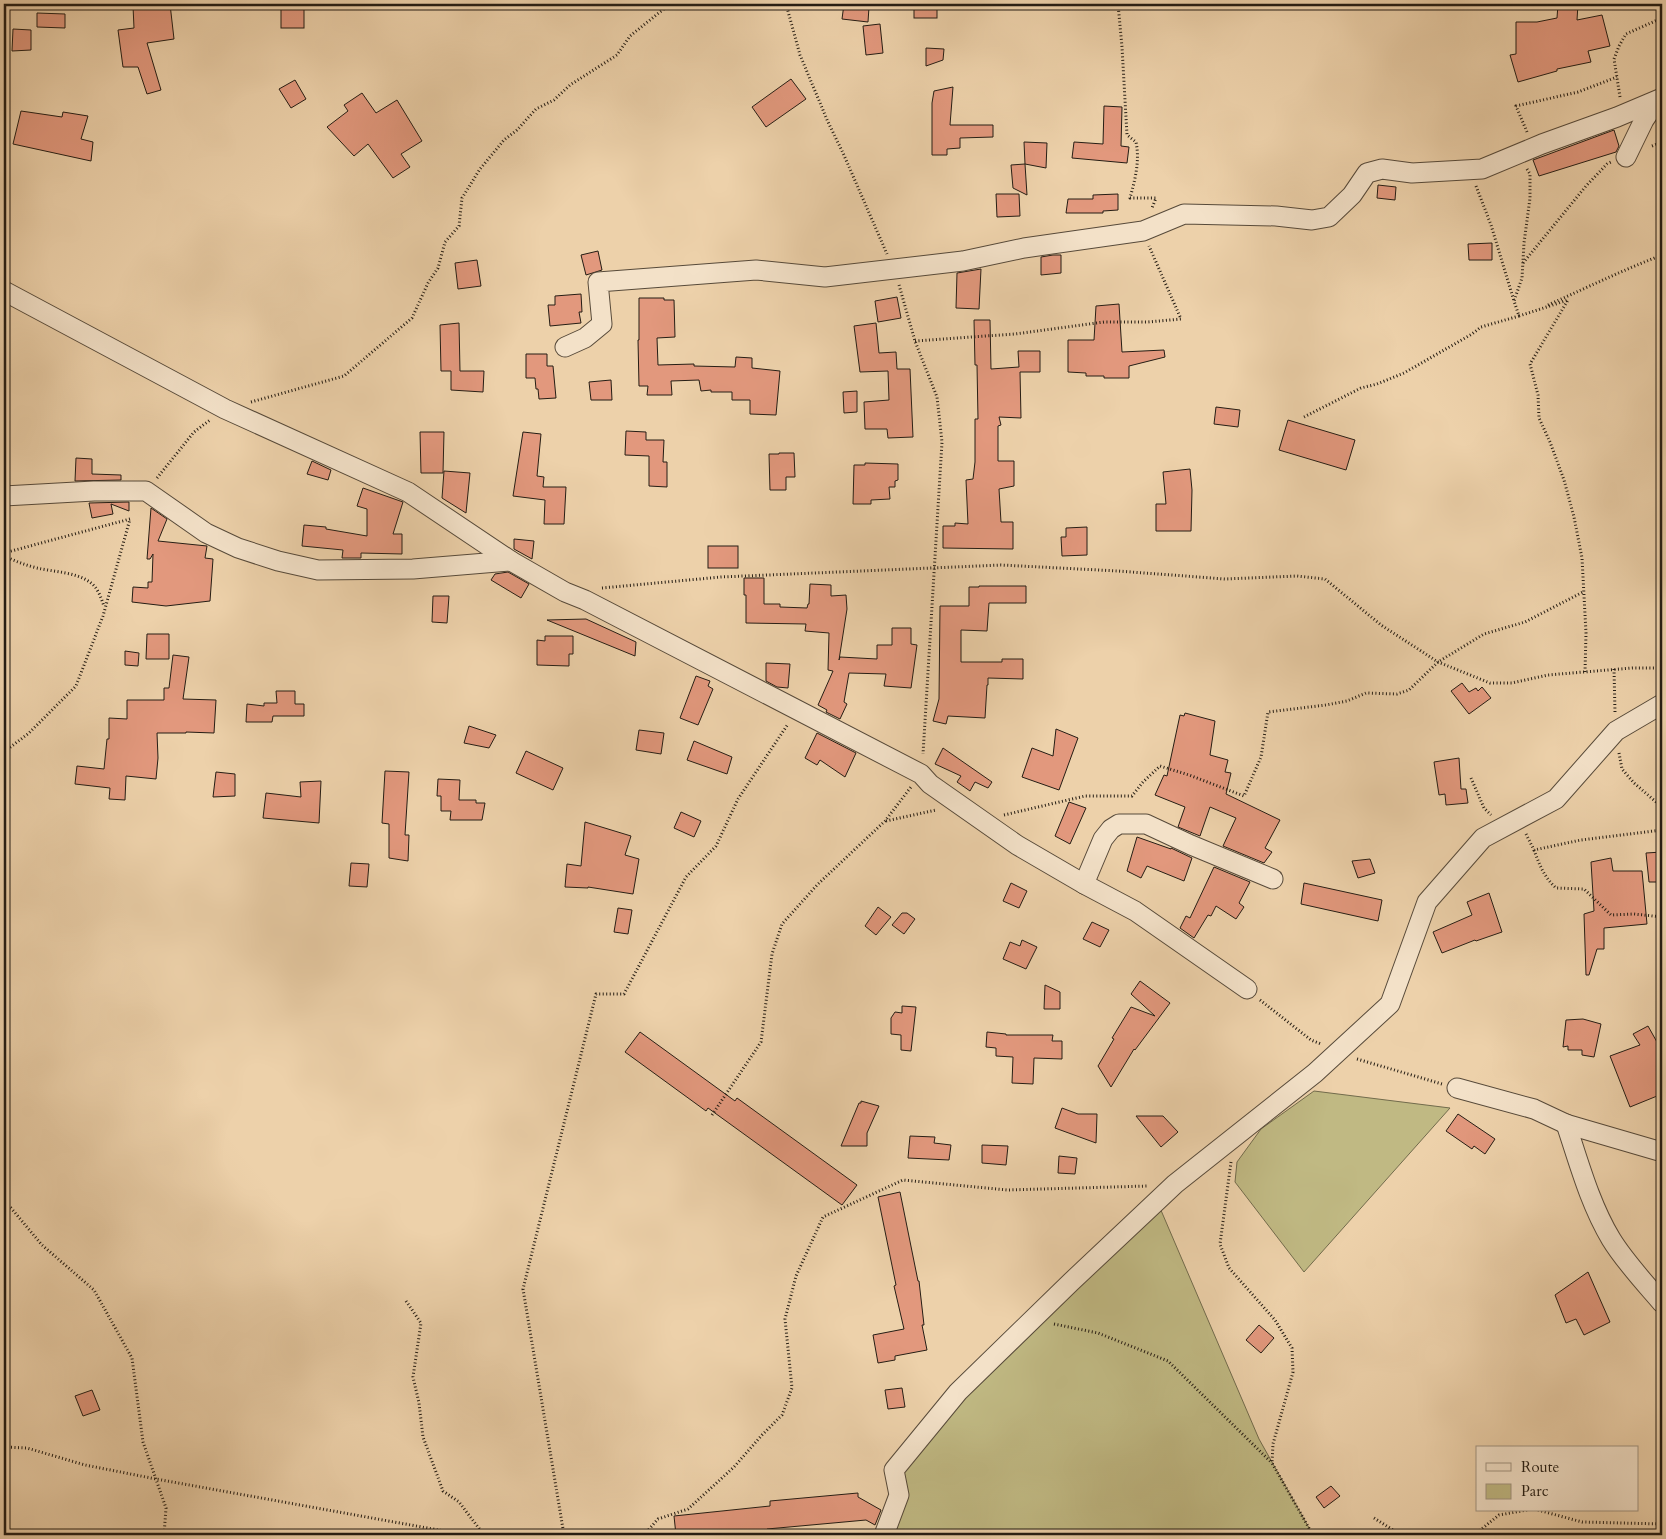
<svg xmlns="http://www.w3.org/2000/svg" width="1666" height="1539" viewBox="0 0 1666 1539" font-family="Cardo,serif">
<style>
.green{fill:#c0b983;stroke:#726b4c}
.building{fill:#e2987d;stroke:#251d14}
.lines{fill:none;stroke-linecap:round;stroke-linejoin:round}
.minor-casing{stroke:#574a3a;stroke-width:21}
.path{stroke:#251d14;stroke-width:3;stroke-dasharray:1 2.5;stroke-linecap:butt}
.minor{stroke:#f3e1c8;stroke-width:19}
</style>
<rect width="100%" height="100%" fill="#edd1aa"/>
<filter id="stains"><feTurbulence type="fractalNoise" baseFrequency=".004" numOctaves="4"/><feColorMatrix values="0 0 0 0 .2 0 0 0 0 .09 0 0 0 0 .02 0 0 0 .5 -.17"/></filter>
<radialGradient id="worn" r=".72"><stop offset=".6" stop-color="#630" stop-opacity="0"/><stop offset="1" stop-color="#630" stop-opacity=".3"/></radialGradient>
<!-- green -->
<g class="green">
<polygon points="1314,1091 1450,1108 1304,1272 1235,1182 1237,1162 1261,1129"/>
<polygon points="1157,1201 1259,1439 1313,1535 884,1535 894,1470"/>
</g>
<!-- building -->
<g class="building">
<polygon points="134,4 170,4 174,39 147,43 161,90 147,94 138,67 123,67 118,30 134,28 133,6 134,6"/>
<polygon points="844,4 869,7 868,22 842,19"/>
<rect x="914" y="4" width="23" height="14"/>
<polygon points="1558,4 1578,4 1577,20 1602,15 1610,46 1588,51 1591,62 1557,69 1557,71 1518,82 1510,55 1516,54 1516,22 1537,22 1557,18"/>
<rect x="281" y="8" width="23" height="20"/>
<polygon points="37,13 65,14 65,28 37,27"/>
<polygon points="880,24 883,53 866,55 863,26"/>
<polygon points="13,29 31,30 31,50 12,51"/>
<polygon points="926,48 944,49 943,60 926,66"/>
<polygon points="791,79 806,99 766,127 752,107"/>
<polygon points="295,80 306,99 291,108 279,89"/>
<polygon points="953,87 950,125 993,125 993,137 960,138 960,148 947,149 947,155 932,155 932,103 934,91"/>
<polygon points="362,93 376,113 397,100 422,141 401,154 410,167 393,178 368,144 354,156 327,127 348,111 344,105"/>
<polygon points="1104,106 1122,107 1121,146 1129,147 1127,163 1072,158 1074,142 1103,144"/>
<polygon points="21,111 62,117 63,112 88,116 81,139 93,142 91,161 13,144"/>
<polygon points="1614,130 1619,146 1616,152 1539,176 1533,160"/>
<polygon points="1024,142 1047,143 1046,168 1025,164"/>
<polygon points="1025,164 1027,195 1013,188 1011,165"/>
<polygon points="1378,185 1396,187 1395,200 1377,198"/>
<polygon points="996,194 1019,194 1020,216 997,217"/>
<polygon points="1118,194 1118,210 1103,211 1103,213 1066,213 1068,199 1093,199 1093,195"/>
<polygon points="1492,243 1492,260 1469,260 1468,244"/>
<polygon points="598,251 602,270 586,275 581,255"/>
<polygon points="1053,255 1061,255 1061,273 1041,275 1041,257"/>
<polygon points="477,260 481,286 458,289 455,263"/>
<polygon points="981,269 979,309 956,308 957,273"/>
<polygon points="581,294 582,312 579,312 581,323 550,326 548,305 555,305 555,296"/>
<polygon points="897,297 901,318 878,322 875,301"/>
<polygon points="639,298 664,298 664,300 674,300 675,337 657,338 658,365 694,364 694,366 735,367 736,357 752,358 752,368 780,371 776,415 750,414 750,400 732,400 732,392 711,392 711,390 701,391 699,380 671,381 672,395 647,395 648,386 639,386 638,340 639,340"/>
<polygon points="1119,304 1122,352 1164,350 1165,357 1129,366 1129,378 1104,378 1104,376 1086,376 1086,373 1068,372 1068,340 1094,340 1096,306"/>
<polygon points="974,320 990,320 991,369 1019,367 1018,351 1040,351 1040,372 1020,372 1021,418 999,417 1001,425 998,426 998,461 1014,461 1014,486 999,489 1001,522 1013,522 1013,549 943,548 943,526 955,526 955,523 968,524 966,480 973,479 975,462 975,419 978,419 977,365 975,365"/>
<polygon points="459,323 460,371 484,371 483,392 451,390 451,371 441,371 440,325"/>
<polygon points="876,323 879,353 896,352 897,369 910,369 913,437 888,438 887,429 865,429 864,402 889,400 888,371 860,372 854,326"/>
<polygon points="526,354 547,354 547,366 553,366 556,398 539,399 538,389 536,389 535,378 526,378"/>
<polygon points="611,380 612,400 591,400 589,382"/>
<polygon points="857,391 857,412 844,413 843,392"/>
<polygon points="1216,407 1240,410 1238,427 1214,424"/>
<polygon points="1288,420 1355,440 1346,470 1279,450"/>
<polygon points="626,431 646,432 646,440 664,440 663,462 667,462 667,487 649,486 649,456 625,455"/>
<polygon points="420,432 444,432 443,473 421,473"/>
<polygon points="523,432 541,434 537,476 544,477 543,487 566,487 564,524 544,524 545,500 513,496"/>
<polygon points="779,453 794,453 795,477 786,477 786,490 770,490 769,454 779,454"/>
<polygon points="76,458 92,459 92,474 121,475 121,480 75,481"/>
<polygon points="312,461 331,470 328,480 307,474"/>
<polygon points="865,463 898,464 898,480 895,481 895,487 889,487 890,499 871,500 871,504 853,504 854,465 865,465"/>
<polygon points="1190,469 1192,490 1191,531 1156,531 1156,504 1166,504 1163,472"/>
<polygon points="444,471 470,473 466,513 442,498"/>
<polygon points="363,488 403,502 393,534 402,534 402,554 361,553 361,558 342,558 343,550 302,546 304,525 326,527 326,529 367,536 367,509 357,506"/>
<polygon points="129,502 129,511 111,504 113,514 92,518 89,503"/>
<polygon points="151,508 167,519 158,541 207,546 205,558 213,559 210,601 166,606 132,602 133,587 148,588 148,582 152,582 153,554 150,559 147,559"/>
<polygon points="1087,527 1087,555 1062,556 1061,537 1066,537 1066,528"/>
<polygon points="514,539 534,541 532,559 514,549"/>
<rect x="708" y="546" width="30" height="22"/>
<polygon points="508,572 529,584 521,598 491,580 495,574"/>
<polygon points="744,578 764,578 764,604 780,604 780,607 807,608 808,604 809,604 810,584 831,585 831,596 846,595 847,609 839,660 840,657 877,659 877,645 892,645 892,628 911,628 911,644 917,645 911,688 884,686 886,674 849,673 844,702 847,704 840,719 826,712 827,710 818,705 833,671 828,670 829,633 805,631 806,624 746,623 746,595 744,595"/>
<polygon points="979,586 1026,586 1026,603 989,603 987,631 961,630 961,662 1002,662 1002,659 1023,659 1023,679 988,678 988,685 987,685 985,718 948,716 946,724 933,721 939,699 940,606 969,606 969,587 979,587"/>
<polygon points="433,596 449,596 447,623 432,622"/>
<polygon points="586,619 636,642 635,656 547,620"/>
<polygon points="147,634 169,634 169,659 146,659"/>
<polygon points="545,636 573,636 573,654 569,654 569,666 537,665 537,640 545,641"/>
<polygon points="125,651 139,653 138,666 125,665"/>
<polygon points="173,655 189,657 183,699 216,700 214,733 186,732 186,733 157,733 158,758 156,779 126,776 125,800 109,799 110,788 75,784 77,766 104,769 107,739 109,739 109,718 127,719 127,700 164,700 164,688 169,688"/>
<polygon points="766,663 790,664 788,688 777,687 766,681"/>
<polygon points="696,676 710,681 708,686 713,689 698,725 680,718"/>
<polygon points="1462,683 1469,692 1476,688 1478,691 1482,687 1491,698 1469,714 1451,691"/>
<polygon points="276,691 295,691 295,704 304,704 304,716 273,716 272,722 246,722 247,704 264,706 264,703 277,703"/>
<polygon points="1185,713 1215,721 1210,755 1228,760 1225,772 1231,773 1226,794 1280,820 1265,848 1272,852 1264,863 1223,846 1236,818 1210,807 1200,836 1178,827 1185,807 1155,795 1164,775 1167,776 1180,715 1184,716"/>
<polygon points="469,726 496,735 489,748 464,743"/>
<polygon points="1056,729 1078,738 1059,790 1022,777 1032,748 1053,756"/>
<polygon points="639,730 664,733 661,754 636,750"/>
<polygon points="817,733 856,753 845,777 820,760 817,765 805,758"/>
<polygon points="694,741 732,757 727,774 687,760"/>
<polygon points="943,748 992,782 988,788 975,782 970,791 957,782 961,776 935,764"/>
<polygon points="526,751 563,768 553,790 516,773"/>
<polygon points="1459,758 1461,789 1466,789 1468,803 1446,805 1445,794 1439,795 1434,762"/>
<polygon points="385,771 409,772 405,835 409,835 408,861 389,858 389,824 382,823"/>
<polygon points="216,772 235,774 235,796 213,797"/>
<polygon points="438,779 460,780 459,800 476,800 476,803 485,803 482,820 450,820 451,811 441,811 441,796 437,796"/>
<polygon points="321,781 319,823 263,818 266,793 301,797 300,782"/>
<polygon points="1069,802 1086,808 1070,844 1055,836"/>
<polygon points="681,812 701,821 694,837 674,828"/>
<polygon points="585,822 631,836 625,855 639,859 633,894 588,887 588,888 565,887 567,864 581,866"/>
<polygon points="1137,837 1171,849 1171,848 1192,858 1184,881 1147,866 1141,878 1127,871"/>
<polygon points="1662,852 1662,882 1649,882 1646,853"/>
<polygon points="1611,858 1613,871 1642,871 1647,924 1604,928 1604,949 1597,949 1589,975 1586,975 1584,914 1594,911 1591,862"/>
<polygon points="1370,859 1375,873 1358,878 1352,861"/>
<polygon points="351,863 369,864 367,887 349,886"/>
<polygon points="1214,867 1250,882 1239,903 1244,907 1236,919 1216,906 1211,916 1208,915 1194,938 1180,928 1186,916 1190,918"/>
<polygon points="1011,883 1027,891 1019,908 1003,901"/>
<polygon points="1304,883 1382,900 1378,921 1301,904"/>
<polygon points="1489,893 1502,932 1476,941 1475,940 1442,953 1433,932 1472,915 1467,902"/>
<polygon points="878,907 891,917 876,935 865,926"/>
<polygon points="618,908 632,910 628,934 614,932"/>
<polygon points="902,913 907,913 915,919 904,934 892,925"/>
<polygon points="1092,922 1109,930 1100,947 1083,939"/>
<polygon points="1022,940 1037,947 1026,969 1003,959 1010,942 1020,946"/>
<polygon points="1140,981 1170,1003 1135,1050 1134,1049 1111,1087 1098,1066 1114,1039 1112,1038 1131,1007 1155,1016 1131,994"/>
<polygon points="1045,985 1060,992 1060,1009 1044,1009"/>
<polygon points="902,1006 916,1007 911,1051 901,1050 901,1035 891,1034 891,1018 895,1012 902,1013"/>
<polygon points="1583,1019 1601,1024 1594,1057 1582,1055 1582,1050 1568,1050 1568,1046 1563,1047 1566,1020"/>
<polygon points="1648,1026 1662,1051 1662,1056 1657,1059 1662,1071 1662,1094 1630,1107 1610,1056 1640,1045 1633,1034"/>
<polygon points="640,1032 735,1101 737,1098 857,1185 842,1205 708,1108 706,1111 625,1052"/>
<polygon points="987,1032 1006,1034 1006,1035 1053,1035 1052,1041 1062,1041 1062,1059 1034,1058 1033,1084 1012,1083 1013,1057 996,1056 996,1048 986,1047"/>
<polygon points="861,1101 879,1106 867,1133 867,1146 841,1146 859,1103 861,1103"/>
<polygon points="1062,1108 1078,1114 1097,1114 1096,1143 1055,1128"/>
<polygon points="1458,1114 1495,1139 1485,1154 1474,1146 1472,1149 1446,1131"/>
<polygon points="1136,1116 1163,1116 1178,1132 1161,1147"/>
<polygon points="910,1136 935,1137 934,1143 951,1145 949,1160 908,1158"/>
<polygon points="982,1145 1008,1146 1006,1165 982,1163"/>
<polygon points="1059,1156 1077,1158 1075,1174 1058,1173"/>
<polygon points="900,1192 918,1281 919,1281 924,1325 922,1325 927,1350 895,1356 895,1360 878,1363 873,1335 904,1329 894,1286 896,1285 878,1197"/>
<polygon points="1588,1272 1610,1322 1584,1335 1576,1319 1566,1323 1555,1295"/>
<polygon points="1259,1325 1274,1338 1261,1353 1246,1340"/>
<polygon points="902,1388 905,1407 888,1409 885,1390"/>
<polygon points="92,1390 100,1410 83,1416 75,1396"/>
<polygon points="1331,1486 1340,1496 1324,1508 1316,1497"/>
<polygon points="858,1493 858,1497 881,1510 875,1525 866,1520 767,1529 768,1531 731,1535 676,1535 674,1516 770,1506 770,1501"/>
</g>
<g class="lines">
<!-- minor casing -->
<g class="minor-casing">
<g id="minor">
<polyline points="1626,157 1644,120 1657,101"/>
<polyline points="4,291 225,409 408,492 511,561 565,592 585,600 921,774 930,784 1017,845 1084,884 1135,911 1247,989"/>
<polyline points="565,347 585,338 602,324 598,282 756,270 825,277 963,261 1024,248 1143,231 1184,214 1276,216 1312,220 1329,217 1352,195 1367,173 1382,169 1412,173 1482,169 1542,144 1617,117 1662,98"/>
<polyline points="4,496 94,491 146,491 206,533 238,548 278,561 318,570 413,569 511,561"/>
<polyline points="1084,884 1103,839 1111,829 1119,824 1146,824 1191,845 1273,879"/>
<polyline points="1457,1088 1534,1109 1566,1124 1662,1152"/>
<path d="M1566,1124c13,39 24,80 45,115 14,23 34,44 51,64"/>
<polyline points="884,1535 899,1495 894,1470 958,1392 1071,1282 1157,1201 1175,1184 1315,1073 1390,1004 1427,902 1483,838 1556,799 1616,731 1662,704"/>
</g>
</g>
<!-- path -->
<g class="path">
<polyline points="786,4 800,55 828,122 843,153 887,254"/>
<path d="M1118,4l4,43 5,88 9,7c4,19 -1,38 -6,56h26l-4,10"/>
<polyline points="1620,97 1614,59 1619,46 1626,34 1662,18"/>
<polyline points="1527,132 1516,106 1578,92 1617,77"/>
<polyline points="1652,146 1662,142"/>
<polyline points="1527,169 1530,174 1530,198 1524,243 1522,278 1514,301 1519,316 1568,300 1530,364 1538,395 1539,418 1550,442 1564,480 1574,517 1582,558 1586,633 1585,672"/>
<polyline points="1476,186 1491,225 1514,301"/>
<polyline points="1523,263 1586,186 1607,164 1611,162"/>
<polyline points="899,285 915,341 937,397 942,442 923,754"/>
<path d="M1548,305c38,-17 75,-35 114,-50"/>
<polyline points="915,341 1015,334 1104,322 1148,322 1181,319 1149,246"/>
<polyline points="251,402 344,376 412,318 428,283 438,268 445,242 459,226 462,198 480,169 504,140 517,130 536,109 554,100 570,85 617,55 630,36 670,4"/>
<polyline points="1304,417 1361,388 1377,384 1404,373 1472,334 1481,327 1519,316"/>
<polyline points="157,478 194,432 210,420"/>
<polyline points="4,553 130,519 103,616 76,686 29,733 4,752"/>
<path d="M4,556c11,5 21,9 33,12 17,4 40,4 54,15 7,5 10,15 13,23"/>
<polyline points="602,588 721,577 1001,565 1118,571 1225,579 1297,576 1325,579 1381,625 1438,662 1490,683 1512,683 1548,675 1632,668 1662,668"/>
<polyline points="1614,669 1615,712"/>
<polyline points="1619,753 1622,769 1634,783 1662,807"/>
<polyline points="1471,778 1484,808 1491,815"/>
<polyline points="1004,815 1085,796 1132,796 1143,782 1160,766 1189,775 1244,796 1261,757 1268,712 1326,705 1347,701 1366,693 1397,694 1409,690 1438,662 1484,634 1525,622 1583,592"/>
<polyline points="886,821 936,810"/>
<polyline points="1526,834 1534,850 1581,840 1662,830"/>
<path d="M1534,850c5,14 10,27 22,38l28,1 27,26 23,-1 28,3"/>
<polyline points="1260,1000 1311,1040 1321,1044"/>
<polyline points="1357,1059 1442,1084"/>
<polyline points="712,1115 761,1042 772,954 782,924 818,884 885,821 911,787"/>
<polyline points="1231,1162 1220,1244 1229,1268 1275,1320 1292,1348 1293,1372 1273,1444 1272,1463 1313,1535"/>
<polyline points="4,1205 11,1208 42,1245 94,1290 132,1358 143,1442 166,1508 164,1535"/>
<polyline points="406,1301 421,1323 413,1377 419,1403 423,1437 443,1491 459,1502 484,1535"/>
<polyline points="1054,1324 1098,1333 1168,1361 1272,1463"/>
<polyline points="4,1447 27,1448 85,1465 156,1479 466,1535"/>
<polyline points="1538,1510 1582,1522 1662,1524"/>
<polyline points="1374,1518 1401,1535"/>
<polyline points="564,1535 523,1289 596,994 624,994 686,877 716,846 738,799 788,724"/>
<polyline points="644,1535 658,1519 688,1509 734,1467 762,1435 782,1415 792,1388 785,1319 796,1276 823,1217 903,1180 1007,1190 1148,1186"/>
<polyline points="1474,1535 1499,1515 1527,1510"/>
</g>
<!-- minor -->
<use href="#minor" class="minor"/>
</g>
<!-- margin -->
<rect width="1666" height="1539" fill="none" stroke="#edd1aa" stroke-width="20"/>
<rect x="5" y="5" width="1656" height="1529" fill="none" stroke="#251d14" stroke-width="2.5"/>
<rect x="10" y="10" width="1646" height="1519" fill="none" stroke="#251d14"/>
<!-- legend -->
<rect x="1476" y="1446" width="162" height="65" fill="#f3e1c8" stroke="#a19380"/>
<rect x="1486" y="1463" width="25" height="8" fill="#f3e1c8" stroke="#a19380"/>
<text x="1521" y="1472" font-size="15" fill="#251d14">Route</text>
<rect x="1486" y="1484" width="25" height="15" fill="#c0b983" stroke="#a19380"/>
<text x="1521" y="1496" font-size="15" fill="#251d14">Parc</text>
<rect width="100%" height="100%" filter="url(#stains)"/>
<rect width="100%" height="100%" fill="url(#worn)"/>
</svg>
